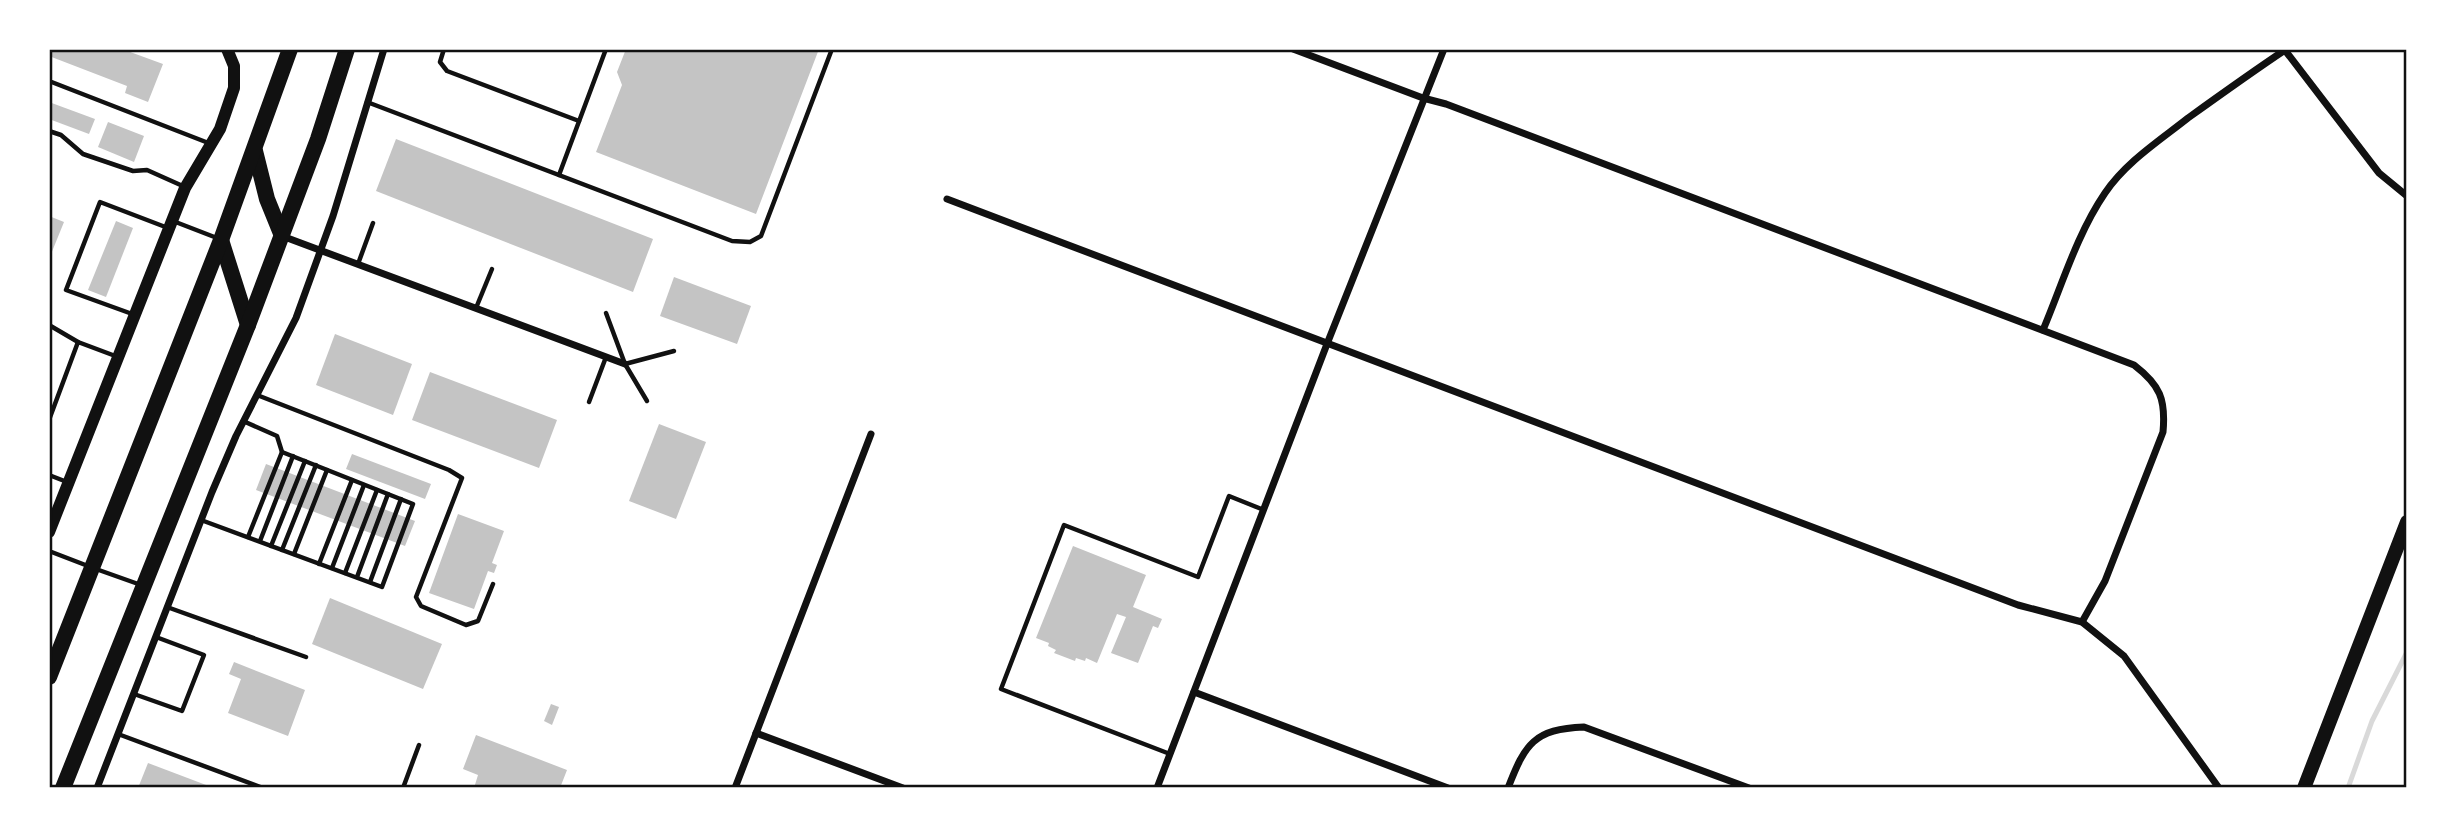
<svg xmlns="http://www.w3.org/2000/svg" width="2456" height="837" viewBox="0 0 2456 837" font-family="Inter,sans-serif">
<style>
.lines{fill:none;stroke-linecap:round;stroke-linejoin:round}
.stream{stroke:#d9d9d9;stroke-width:5}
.building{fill:#c4c4c4}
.service{stroke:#111;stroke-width:4.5}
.minor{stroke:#111;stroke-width:7}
.tertiary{stroke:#111;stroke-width:12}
.secondary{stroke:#111;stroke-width:14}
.trunk{stroke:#111;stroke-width:16}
.neatline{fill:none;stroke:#111;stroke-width:2.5}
</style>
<rect width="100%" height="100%" fill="#fff"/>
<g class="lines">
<!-- stream -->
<polyline class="stream" points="2348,788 2372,721 2407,652"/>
</g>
<!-- building -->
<g class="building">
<polygon points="49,49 122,49 163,64 148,102 125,93 127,86 49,56"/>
<polygon points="626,49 819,49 756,214 596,152 622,85 617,72"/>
<polygon points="49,102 95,119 89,134 49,119"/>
<polygon points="108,122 144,136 134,162 98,147"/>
<polygon points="396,139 653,239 633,292 376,191"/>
<polygon points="49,216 64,222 49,259"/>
<polygon points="116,221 133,228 106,297 88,290"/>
<polygon points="674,277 751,306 737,344 660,316"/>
<polygon points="335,334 412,364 393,415 316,385"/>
<polygon points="430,372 557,420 539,468 412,420"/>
<polygon points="659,424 706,442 676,519 629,501"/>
<polygon points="352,454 431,484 425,499 346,469"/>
<polygon points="266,464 415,521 405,546 256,490"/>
<polygon points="458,514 504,531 492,563 497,565 494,573 488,571 474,609 429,593"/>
<polygon points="1073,546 1146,575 1133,607 1162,619 1158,628 1153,626 1138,663 1111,653 1126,617 1117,614 1097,663 1086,658 1085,661 1076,658 1075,661 1054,653 1056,650 1048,646 1049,643 1036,638"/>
<polygon points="330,598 442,644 423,689 312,644"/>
<polygon points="234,662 305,690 288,736 228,713 241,679 229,674"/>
<polygon points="551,704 559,707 552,725 544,721"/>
<polygon points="476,735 567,770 560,788 474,788 478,775 463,769"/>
<polygon points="148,763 214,788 138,788"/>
</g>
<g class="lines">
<!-- service -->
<g class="service">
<polyline points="444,49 440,62 447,71 579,121"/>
<polyline points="49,81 211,144"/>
<polyline points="367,102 732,241 750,242 761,236 832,49"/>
<polyline points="49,131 61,135 83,154 133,171 147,170 185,187"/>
<polyline points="559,175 606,49"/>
<polyline points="173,221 217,238"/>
<polyline points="358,264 373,223"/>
<polyline points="476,308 492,269"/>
<polyline points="606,313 625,364 647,401"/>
<polyline points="135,315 66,290 100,202 168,228"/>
<polyline points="49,325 78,342"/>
<polyline points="625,364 674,351"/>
<polyline points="257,395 449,470 462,478 416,597 421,606 466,625 478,621 493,584"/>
<polyline points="589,402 606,357"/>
<polyline points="49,420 78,342 118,357"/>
<polyline points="49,475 67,482"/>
<polyline points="201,520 382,587 413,504 282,452 277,436 243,421"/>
<polyline points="248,537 282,452"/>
<polyline points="260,541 293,456"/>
<polyline points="271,546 305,461"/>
<polyline points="282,550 316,465"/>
<polyline points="49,551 88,566"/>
<polyline points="294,554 327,470"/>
<polyline points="319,564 352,480"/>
<polyline points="332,568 364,485"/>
<polyline points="96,569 141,585"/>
<polyline points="345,573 377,490"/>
<polyline points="357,577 388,494"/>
<polyline points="370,582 401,499"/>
<polyline points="167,607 306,657"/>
<polyline points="134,694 182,711 204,655 156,637"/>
<polyline points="118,734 263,788"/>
<polyline points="1170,754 1001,689 1064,525 1198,577 1229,496 1264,510"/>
<polyline points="403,788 419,745"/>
</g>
<!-- minor -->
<g class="minor">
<path d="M1293,49l130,49 23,6 688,261c26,20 32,34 29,67l-58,149 -23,41"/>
<polyline points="2284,49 2379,173 2407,196"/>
<polyline points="947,199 2018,605 2082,622 2124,656 2219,788"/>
<polyline points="282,236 625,364"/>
<path d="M2043,330c19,-45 34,-96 62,-137 21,-31 54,-52 83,-75 32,-23 64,-46 97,-68"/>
<polyline points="1194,692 1448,788"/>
<polyline points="756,733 903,788"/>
<polyline points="97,788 212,492 236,436 296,318 333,216 384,49"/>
<polyline points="735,788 871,434"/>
<polyline points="1157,788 1327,344 1444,49"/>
<path d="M1508,788c17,-44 26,-59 76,-61l165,61"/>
</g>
<!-- tertiary -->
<polyline class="tertiary" points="49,532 185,188 220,129 234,88 234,66 227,49"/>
<!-- secondary -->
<polyline class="secondary" points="2304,788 2407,522"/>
<!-- trunk -->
<g class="trunk">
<polyline points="255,151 267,199 282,236"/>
<polyline points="221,240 248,325"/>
<polyline points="49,677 221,240 290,49"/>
<polyline points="63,788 248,325 318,139 347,49"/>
</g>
</g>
<!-- border -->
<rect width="2456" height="837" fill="none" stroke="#ffffff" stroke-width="102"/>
<rect x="51" y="51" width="2354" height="735" class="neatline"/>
</svg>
